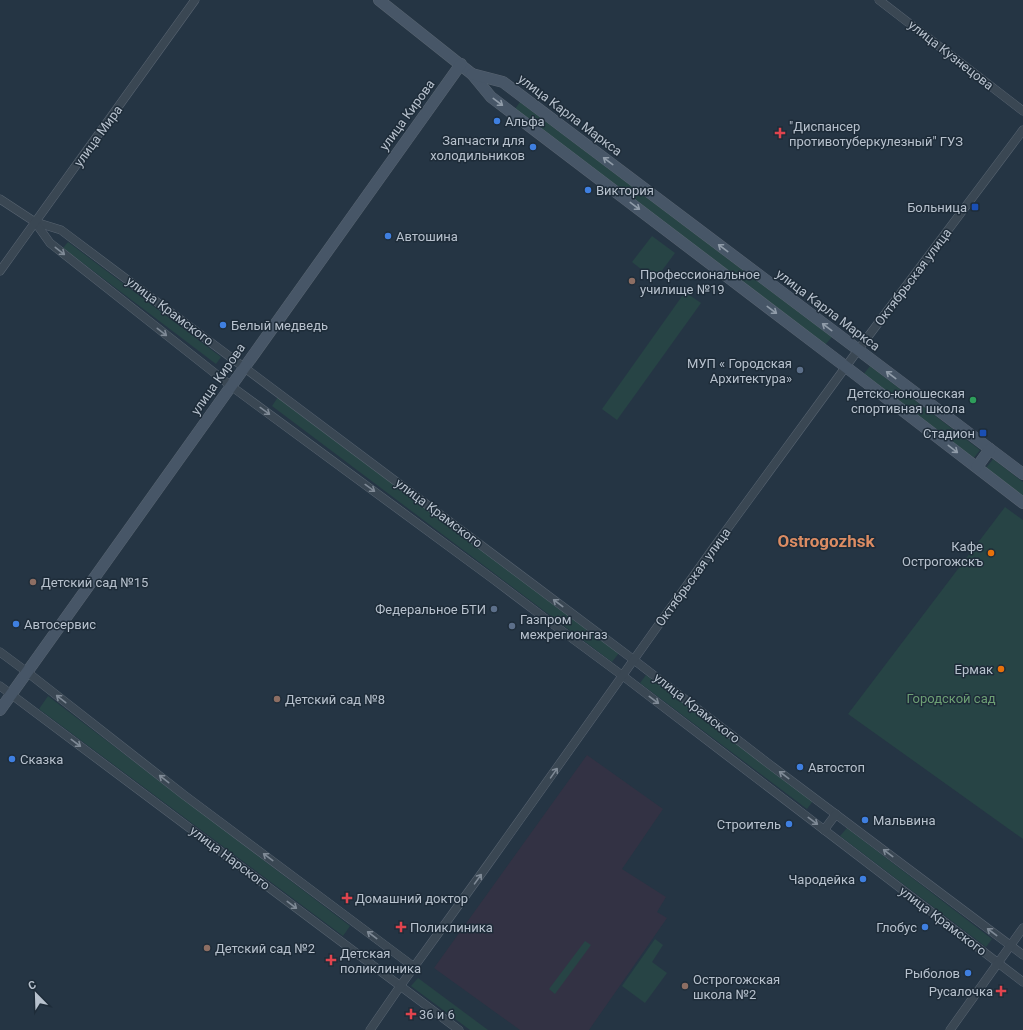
<svg xmlns="http://www.w3.org/2000/svg" width="1023" height="1030" viewBox="0 0 1023 1030" font-family="Roboto,sans-serif">
<style>
.medical{fill:#333244}
.green{fill:#274445}
.lines{fill:none;stroke-linecap:round;stroke-linejoin:round}
.minor-casing{stroke:#586471;stroke-width:9}
.secondary-casing{stroke:#586471;stroke-width:12}
.minor{stroke:#3a4753;stroke-width:8}
.secondary{stroke:#475667;stroke-width:11}
.oneway{stroke:#909ca9}
.oneway2{stroke:#7f8a96}
.shop-dot{fill:#3f7fe0;stroke:#1e2c39;stroke-width:1.5}
.health-dot{fill:#e0444e;stroke:#1e2c39;stroke-width:1.5}
.transit-dot{fill:#1a4fb4;stroke:#1e2c39;stroke-width:1.5}
.education-dot{fill:#8d6e63;stroke:#1e2c39;stroke-width:1.5}
.service-dot{fill:#5c6f8a;stroke:#1e2c39;stroke-width:1.5}
.leisure-dot{fill:#2e9e5b;stroke:#1e2c39;stroke-width:1.5}
.food-dot{fill:#e8710a;stroke:#1e2c39;stroke-width:1.5}
.labels{text-anchor:middle;dominant-baseline:central;stroke-width:3;stroke-linejoin:round;paint-order:stroke}
.street-label{font-size:13px;fill:#b7c1cd;stroke:#1e2c39}
.poi-label{font-size:13px;fill:#b7c1cd;stroke:#1e2c39;text-anchor:start}
.park-label{font-size:13px;fill:#6d9f74;stroke:#1e2c39}
.district-label{font-size:17px;font-weight:bold;fill:#dc8c63;stroke:#1e2c39}
</style>
<rect width="100%" height="100%" fill="#253544"/>
<!-- medical -->
<polygon class="medical" points="587,755 663,809 622,869 666,897 657,912 667,918 589,1030 520,1030 434,968"/>
<!-- green -->
<g class="green">
<polygon points="520,102 832,337 825,345 515,109"/>
<polygon points="652,236 675,253 655,280 632,262"/>
<polygon points="68,242 221,357 216,364 63,248"/>
<polygon points="685,292 701,303 617,420 602,409"/>
<polygon points="870,366 980,450 973,459 863,375"/>
<polygon points="278,397 619,653 612,662 272,406"/>
<polygon points="993,459 1023,482 1023,496 986,468"/>
<polygon points="1005,507 1023,520 1023,839 848,714"/>
<polygon points="646,675 813,801 807,809 640,683"/>
<polygon points="48,696 350,926 343,936 39,709"/>
<polygon points="847,828 992,939 986,947 840,836"/>
<polygon points="655,939 663,945 652,962 667,973 645,1003 622,986"/>
<polygon points="585,941 591,945 555,994 549,989"/>
<polygon points="418,978 488,1030 470,1030 411,986"/>
</g>
<g class="lines">
<!-- minor casing -->
<g class="minor-casing">
<g id="minor">
<polyline points="879,0 1023,111"/>
<polyline points="0,199 35,222 61,230 634,660 769,764 1023,955"/>
<polyline points="35,222 50,243 231,386 493,579 546,619 623,676 1023,982"/>
<polyline points="0,271 195,0"/>
<polyline points="0,652 27,672 184,795 414,967"/>
<polyline points="0,686 459,1030"/>
<polyline points="824,830 836,814"/>
<polyline points="370,1030 401,985 489,863 714,547 858,350 1023,130"/>
<polyline points="950,1030 1023,928"/>
</g>
</g>
<!-- secondary casing -->
<g class="secondary-casing">
<g id="secondary">
<polyline points="379,0 472,74 491,97 846,367 1023,503"/>
<polyline points="472,74 503,82 1023,474"/>
<polyline points="977,467 990,449"/>
<polyline points="0,710 461,64"/>
</g>
</g>
<!-- minor -->
<use href="#minor" class="minor"/>
<!-- secondary -->
<use href="#secondary" class="secondary"/>
</g>
<!-- one-way arrows -->
<defs><path id="oneway-shaft" d="M-6 0H5M1.5-3L5.5 0L1.5 3" fill="none" stroke-width="1.6" stroke-linecap="round" stroke-linejoin="round"/></defs>
<g class="oneway">
<use href="#oneway-shaft" transform="translate(498 102) rotate(37)"/>
<use href="#oneway-shaft" transform="translate(608 161) rotate(-143)"/>
<use href="#oneway-shaft" transform="translate(635 206) rotate(37)"/>
<use href="#oneway-shaft" transform="translate(723 248) rotate(-143)"/>
<use href="#oneway-shaft" transform="translate(772 310) rotate(37)"/>
<use href="#oneway-shaft" transform="translate(827 327) rotate(-143)"/>
<use href="#oneway-shaft" transform="translate(891 375) rotate(-143)"/>
<use href="#oneway-shaft" transform="translate(953 449) rotate(38)"/>
</g>
<g class="oneway2">
<use href="#oneway-shaft" transform="translate(60 251) rotate(38)"/>
<use href="#oneway-shaft" transform="translate(162 332) rotate(38)"/>
<use href="#oneway-shaft" transform="translate(265 411) rotate(36)"/>
<use href="#oneway-shaft" transform="translate(370 488) rotate(36)"/>
<use href="#oneway-shaft" transform="translate(558 603) rotate(-143)"/>
<use href="#oneway-shaft" transform="translate(61 699) rotate(-142)"/>
<use href="#oneway-shaft" transform="translate(654 700) rotate(37)"/>
<use href="#oneway-shaft" transform="translate(76 743) rotate(37)"/>
<use href="#oneway-shaft" transform="translate(554 773) rotate(-55)"/>
<use href="#oneway-shaft" transform="translate(784 775) rotate(-143)"/>
<use href="#oneway-shaft" transform="translate(164 779) rotate(-142)"/>
<use href="#oneway-shaft" transform="translate(813 821) rotate(37)"/>
<use href="#oneway-shaft" transform="translate(888 853) rotate(-143)"/>
<use href="#oneway-shaft" transform="translate(268 857) rotate(-143)"/>
<use href="#oneway-shaft" transform="translate(478 879) rotate(-54)"/>
<use href="#oneway-shaft" transform="translate(292 905) rotate(37)"/>
<use href="#oneway-shaft" transform="translate(992 932) rotate(-143)"/>
<use href="#oneway-shaft" transform="translate(372 935) rotate(-143)"/>
</g>
<!-- markers -->
<g class="shop-dot">
<circle cx="497" cy="121" r="4"/>
<circle cx="533" cy="147" r="4"/>
<circle cx="588" cy="190" r="4"/>
<circle cx="388" cy="236" r="4"/>
<circle cx="223" cy="325" r="4"/>
<circle cx="16" cy="624" r="4"/>
<circle cx="12" cy="759" r="4"/>
<circle cx="800" cy="767" r="4"/>
<circle cx="865" cy="820" r="4"/>
<circle cx="789" cy="824" r="4"/>
<circle cx="863" cy="879" r="4"/>
<circle cx="925" cy="927" r="4"/>
<circle cx="968" cy="973" r="4"/>
</g>
<g class="health-dot">
<path d="M778 127h4v4h4v4h-4v4h-4v-4h-4v-4h4z"/>
<path d="M345 892h4v4h4v4h-4v4h-4v-4h-4v-4h4z"/>
<path d="M399 921h4v4h4v4h-4v4h-4v-4h-4v-4h4z"/>
<path d="M329 954h4v4h4v4h-4v4h-4v-4h-4v-4h4z"/>
<path d="M999 985h4v4h4v4h-4v4h-4v-4h-4v-4h4z"/>
<path d="M409 1008h4v4h4v4h-4v4h-4v-4h-4v-4h4z"/>
</g>
<g class="transit-dot">
<rect x="971" y="203" width="8" height="8" rx="2"/>
<rect x="979" y="429" width="8" height="8" rx="2"/>
</g>
<g class="education-dot">
<circle cx="632" cy="281" r="4"/>
<circle cx="33" cy="582" r="4"/>
<circle cx="277" cy="699" r="4"/>
<circle cx="207" cy="948" r="4"/>
<circle cx="685" cy="986" r="4"/>
</g>
<g class="service-dot">
<circle cx="800" cy="370" r="4"/>
<circle cx="494" cy="609" r="4"/>
<circle cx="512" cy="626" r="4"/>
</g>
<circle class="leisure-dot" cx="973" cy="400" r="4"/>
<g class="food-dot">
<circle cx="991" cy="553" r="4"/>
<circle cx="1001" cy="669" r="4"/>
</g>
<g class="labels">
<!-- street labels -->
<g class="street-label">
<text transform="translate(951 55) rotate(38)">улица Кузнецова</text>
<text transform="translate(407 115) rotate(-54)">улица Кирова</text>
<text transform="translate(570 115) rotate(37)">улица Карла Маркса</text>
<text transform="translate(98 136) rotate(-54)">улица Мира</text>
<text transform="translate(913 277) rotate(-53)">Октябрьская улица</text>
<text transform="translate(828 310) rotate(37)">улица Карла Маркса</text>
<text transform="translate(170 311) rotate(37)">улица Крамского</text>
<text transform="translate(218 379) rotate(-55)">улица Кирова</text>
<text transform="translate(439 513) rotate(37)">улица Крамского</text>
<text transform="translate(693 577) rotate(-54)">Октябрьская улица</text>
<text transform="translate(697 708) rotate(38)">улица Крамского</text>
<text transform="translate(230 858) rotate(37)">улица Нарского</text>
<text transform="translate(943 921) rotate(37)">улица Крамского</text>
</g>
<!-- poi labels -->
<g class="poi-label">
<text x="505" y="121">Альфа</text>
<text x="789" y="126">"Диспансер<tspan x="789" dy="15">противотуберкулезный" ГУЗ</tspan></text>
<text x="525" y="140" text-anchor="end">Запчасти для<tspan x="525" dy="15">холодильников</tspan></text>
<text x="596" y="190">Виктория</text>
<text x="967" y="207" text-anchor="end">Больница</text>
<text x="396" y="236">Автошина</text>
<text x="640" y="274">Профессиональное<tspan x="640" dy="15">училище №19</tspan></text>
<text x="231" y="325">Белый медведь</text>
<text x="792" y="363" text-anchor="end">МУП « Городская<tspan x="792" dy="15">Архитектура»</tspan></text>
<text x="965" y="393" text-anchor="end">Детско-юношеская<tspan x="965" dy="15">спортивная школа</tspan></text>
<text x="975" y="433" text-anchor="end">Стадион</text>
<text x="983" y="546" text-anchor="end">Кафе<tspan x="983" dy="15">Острогожскъ</tspan></text>
<text x="41" y="582">Детский сад №15</text>
<text x="486" y="609" text-anchor="end">Федеральное БТИ</text>
<text x="520" y="619">Газпром<tspan x="520" dy="15">межрегионгаз</tspan></text>
<text x="24" y="624">Автосервис</text>
<text x="993" y="669" text-anchor="end">Ермак</text>
<text x="285" y="699">Детский сад №8</text>
<text x="20" y="759">Сказка</text>
<text x="808" y="767">Автостоп</text>
<text x="873" y="820">Мальвина</text>
<text x="781" y="824" text-anchor="end">Строитель</text>
<text x="855" y="879" text-anchor="end">Чародейка</text>
<text x="355" y="898">Домашний доктор</text>
<text x="410" y="927">Поликлиника</text>
<text x="917" y="927" text-anchor="end">Глобус</text>
<text x="215" y="948">Детский сад №2</text>
<text x="340" y="953">Детская<tspan x="340" dy="15">поликлиника</tspan></text>
<text x="960" y="973" text-anchor="end">Рыболов</text>
<text x="693" y="979">Острогожская<tspan x="693" dy="15">школа №2</tspan></text>
<text x="993" y="991" text-anchor="end">Русалочка</text>
<text x="419" y="1014">36 и 6</text>
</g>
<!-- park labels -->
<g class="park-label">
<text x="951" y="698">Городской сад</text>
</g>
<!-- district labels -->
<g class="district-label">
<text x="826" y="541">Ostrogozhsk</text>
</g>
</g>
<!-- north arrow -->
<g transform="translate(36 994) rotate(337)" stroke="#1e2c39" stroke-width="3" paint-order="stroke">
<path d="M0-3L7 15L0 10L-7 15Z" fill="#b7c1cd"/>
<text y="-6" font-size="11" font-weight="bold" text-anchor="middle" fill="#b7c1cd">С</text>
</g>
</svg>
